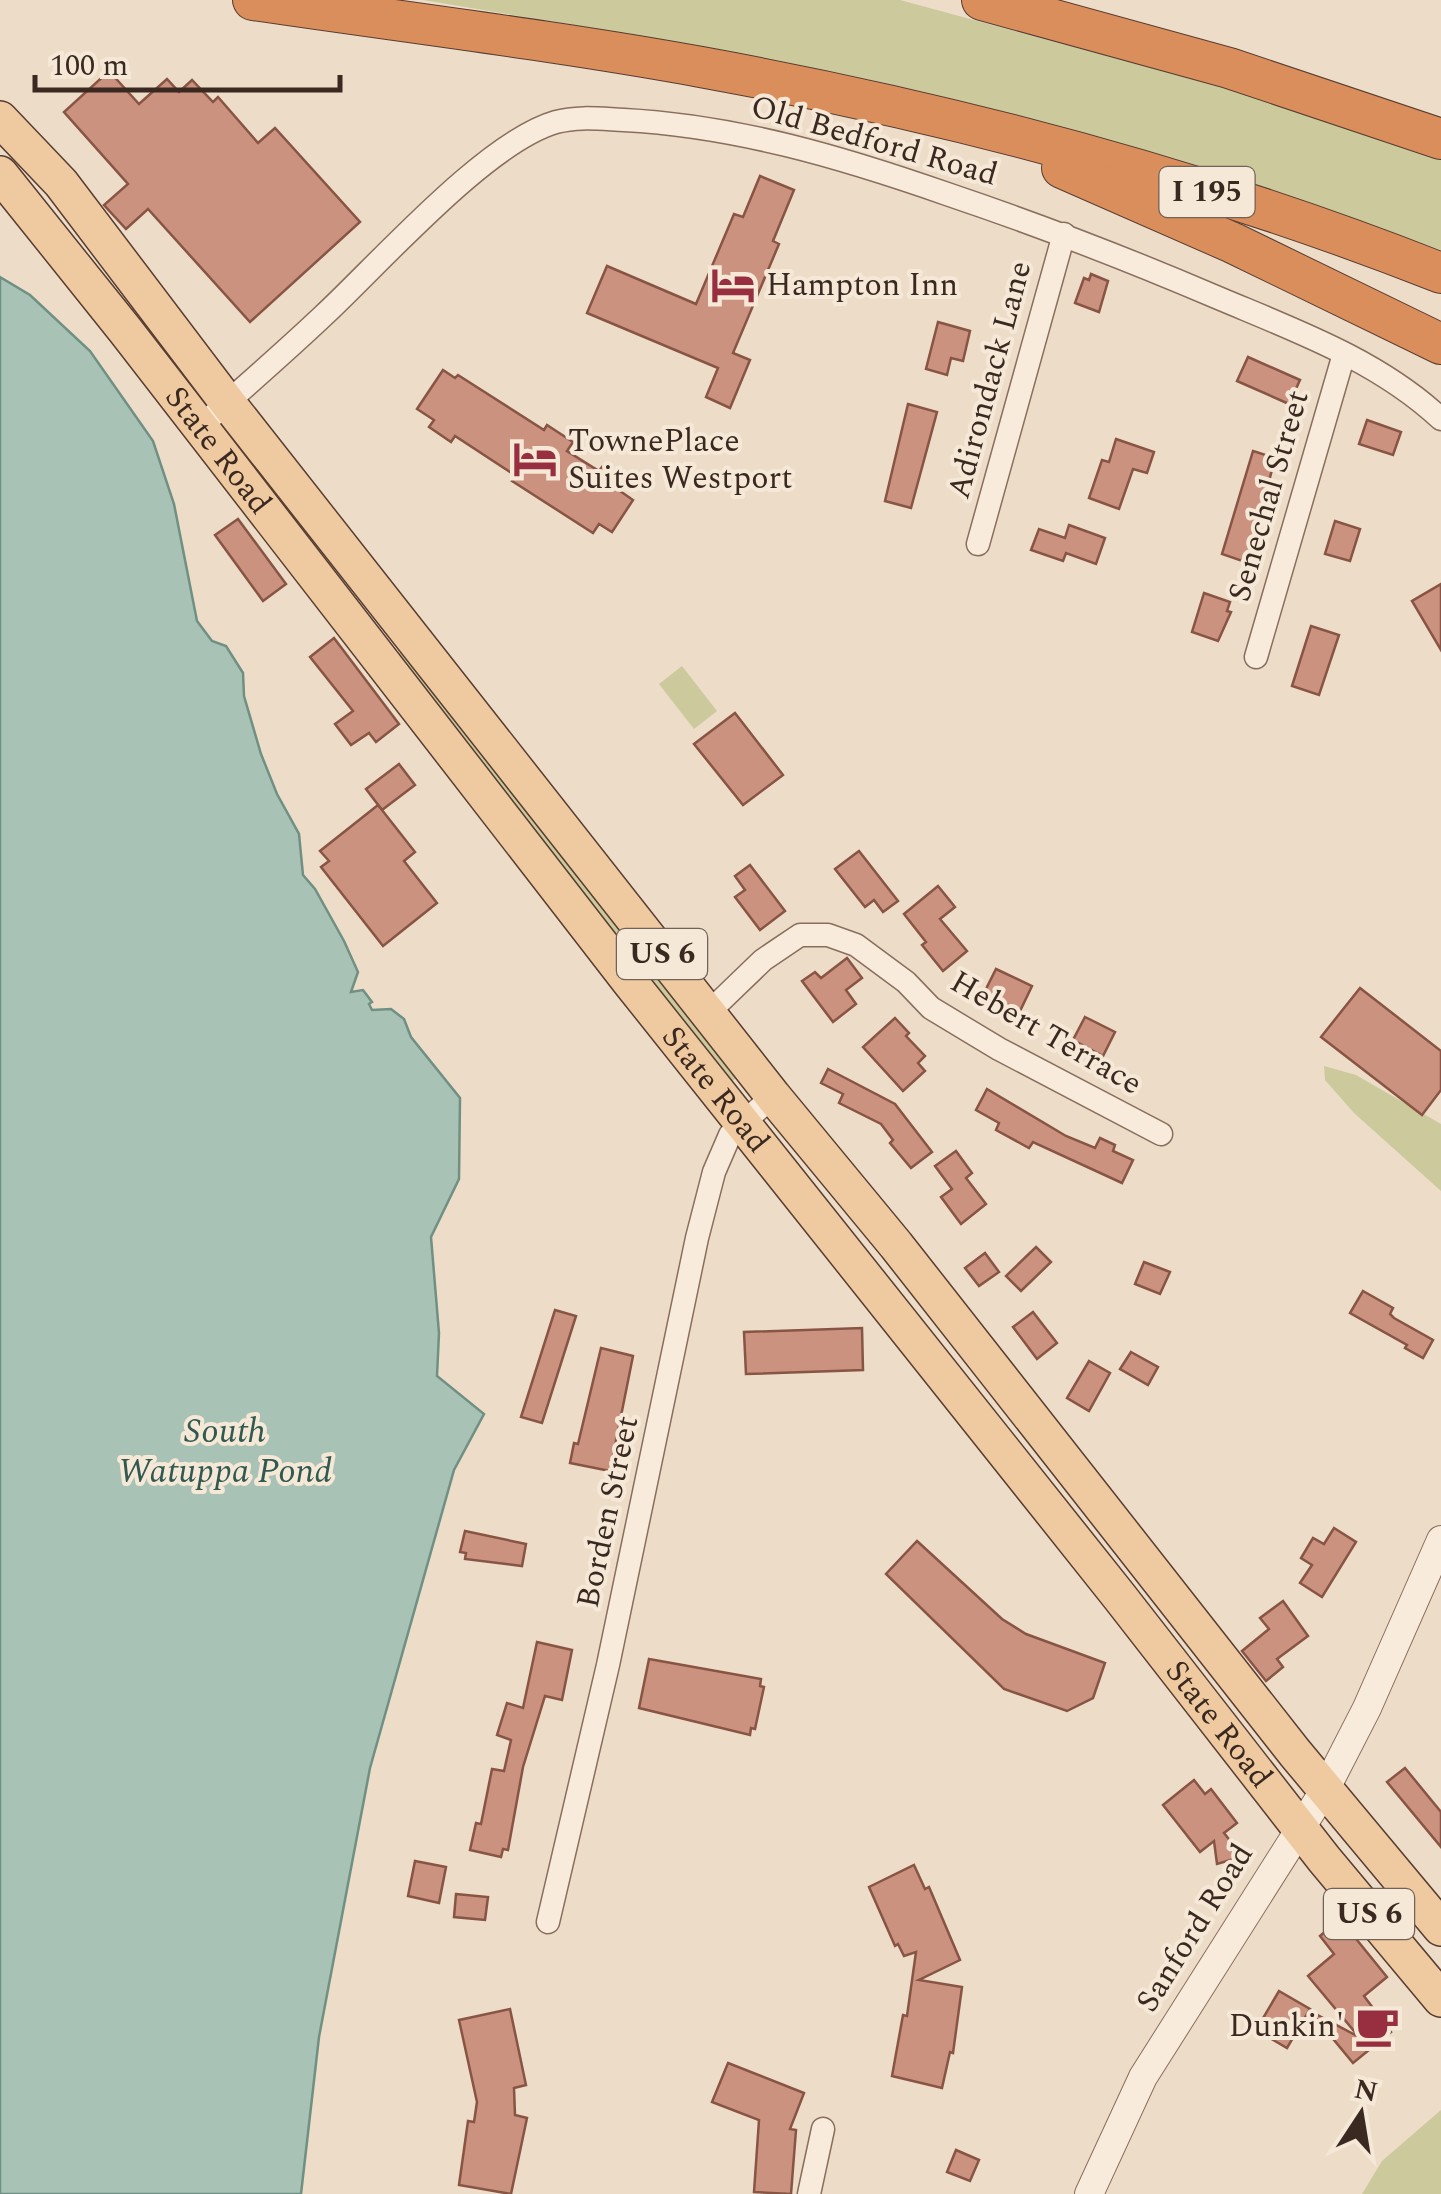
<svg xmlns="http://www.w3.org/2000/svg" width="1441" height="2194" viewBox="0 0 1441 2194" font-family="Spectral,serif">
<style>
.green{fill:#ccca9c}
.water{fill:#a9c2b6;stroke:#6f9083;stroke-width:2.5}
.building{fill:#ca927f;stroke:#885444;stroke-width:2.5}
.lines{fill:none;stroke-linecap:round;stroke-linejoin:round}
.minor-casing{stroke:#896e5d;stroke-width:25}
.tertiary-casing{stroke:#896e5d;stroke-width:30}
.primary-casing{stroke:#573d31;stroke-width:38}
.motorway-casing{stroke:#573d31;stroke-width:42}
.minor{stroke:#f8ebdb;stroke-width:22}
.tertiary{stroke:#f8ebdb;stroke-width:28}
.primary{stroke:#efcaa1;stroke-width:35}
.motorway{stroke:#d98e5c;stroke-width:40}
.labels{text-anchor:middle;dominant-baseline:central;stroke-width:8;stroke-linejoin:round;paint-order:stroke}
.shield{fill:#f5e8d7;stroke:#726257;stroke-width:2.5}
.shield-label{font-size:30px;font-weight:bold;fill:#3a2920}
.street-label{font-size:32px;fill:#3a2920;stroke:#f5e8d7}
.poi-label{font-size:32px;fill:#3a2920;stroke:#f5e8d7;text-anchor:start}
.water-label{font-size:35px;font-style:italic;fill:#305950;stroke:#f5e8d7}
</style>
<rect width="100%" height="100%" fill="#eddcc8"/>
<!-- green -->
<g class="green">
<path d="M423,0h477l325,88 216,72v90c-173,-63 -348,-118 -527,-160 -162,-38 -327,-62 -491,-90z"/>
<polygon points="407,647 741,1075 731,1082 395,656"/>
<polygon points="682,666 717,711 694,729 659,684"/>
<polygon points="1324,1066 1356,1075 1441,1124 1441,1191 1354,1113 1325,1080"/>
<polygon points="1441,2110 1441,2194 1362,2194 1382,2161"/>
</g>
<!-- water -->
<polygon class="water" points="0,277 30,295 90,351 153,441 174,504 197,621 212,641 226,646 243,673 244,696 261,754 277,794 299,834 303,875 315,889 344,941 358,972 351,992 363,990 372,1002 369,1004 372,1010 391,1009 404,1019 411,1037 460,1098 459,1179 431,1237 439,1333 437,1376 484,1414 454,1470 370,1768 319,2037 301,2194 0,2194"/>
<!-- building -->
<g class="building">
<polygon points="109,71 139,104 167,79 179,92 192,80 213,102 218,97 258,143 275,128 360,222 250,322 148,209 126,229 104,205 128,184 64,112"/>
<polygon points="760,176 794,190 773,241 779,244 733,353 750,360 730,408 706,397 718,368 587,313 607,266 696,304 734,214 743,217"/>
<polygon points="1091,274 1108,281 1099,312 1075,303 1084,278 1089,280"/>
<polygon points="938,322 970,331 963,361 951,358 947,375 926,369"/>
<polygon points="1248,357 1300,380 1289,404 1237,381"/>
<polygon points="443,370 455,378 458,375 544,430 547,425 573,442 567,451 599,471 602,467 625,483 620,491 633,500 612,532 599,524 593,533 512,481 516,476 455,436 451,442 429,427 434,420 417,409"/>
<polygon points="908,404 937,412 911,508 885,501"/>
<polygon points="1367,420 1401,432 1393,455 1359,444"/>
<polygon points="1116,439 1154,452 1147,473 1133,469 1119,509 1089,498 1102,460 1109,462"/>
<polygon points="1253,451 1275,458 1248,563 1222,554"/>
<polygon points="238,519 286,584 263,601 215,535"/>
<polygon points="1335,521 1360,529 1350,561 1325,554"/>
<polygon points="1069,525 1105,538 1096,564 1066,553 1063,561 1031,550 1039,529 1065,538"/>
<polygon points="1441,584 1441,650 1412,601"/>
<polygon points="1204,593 1230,602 1227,611 1231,612 1218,641 1192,632"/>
<polygon points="1311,626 1339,635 1319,695 1292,686"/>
<polygon points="334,638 399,724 376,742 369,733 351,745 335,724 353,711 310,657"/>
<polygon points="735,713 783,775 743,805 694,744"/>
<polygon points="399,764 415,785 382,810 366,789"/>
<polygon points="378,805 415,852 404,861 437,903 383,946 321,867 329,861 320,851"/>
<polygon points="859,851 898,901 883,912 874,900 865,907 835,869"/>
<polygon points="750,865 785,911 760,930 735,897 745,890 735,876"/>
<polygon points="938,886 955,907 940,919 967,951 943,971 922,945 926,942 904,914"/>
<polygon points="847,958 862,978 846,990 856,1004 833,1022 802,981 815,972 821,978"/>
<polygon points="996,969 1032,986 1020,1011 984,993"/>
<polygon points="1360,988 1441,1051 1441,1090 1422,1115 1321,1037"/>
<polygon points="1085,1017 1115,1032 1103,1056 1073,1040"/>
<polygon points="895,1018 909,1033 906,1036 925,1056 918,1063 925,1071 903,1091 863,1047"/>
<polygon points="828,1069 895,1104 932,1152 911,1168 890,1143 893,1140 881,1124 839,1103 843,1094 821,1083"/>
<polygon points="987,1089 1066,1136 1095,1148 1100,1138 1115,1145 1113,1151 1133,1160 1122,1183 1033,1142 1029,1148 996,1130 999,1123 976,1110"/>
<polygon points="956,1151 972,1173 966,1178 986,1204 961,1224 941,1197 952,1189 935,1166"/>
<polygon points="1036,1247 1051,1262 1021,1291 1006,1276"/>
<polygon points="985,1253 999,1272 979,1286 965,1268"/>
<polygon points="1144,1262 1170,1272 1160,1294 1135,1284"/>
<polygon points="1363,1291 1393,1308 1390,1314 1394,1318 1433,1340 1423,1358 1405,1348 1407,1345 1350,1313"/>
<polygon points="555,1310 576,1316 542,1423 521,1417"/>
<polygon points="1033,1312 1057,1343 1037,1359 1013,1327"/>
<polygon points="862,1328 863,1370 746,1374 744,1332"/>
<polygon points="601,1348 633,1356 610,1471 570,1463 574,1443 578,1444"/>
<polygon points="1131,1352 1158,1367 1148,1385 1120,1369"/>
<polygon points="1089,1361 1110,1373 1089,1411 1067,1398"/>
<polygon points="1334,1528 1356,1542 1322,1597 1300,1583 1312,1565 1301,1558 1313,1538 1324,1544"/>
<polygon points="465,1531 526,1544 522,1566 465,1559 466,1553 460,1552"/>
<polygon points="917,1541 1002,1619 1026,1634 1105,1663 1093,1698 1067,1711 1004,1689 886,1574"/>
<polygon points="1283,1601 1308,1636 1277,1659 1283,1667 1266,1681 1242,1651 1269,1629 1260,1618"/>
<polygon points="537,1642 572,1650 562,1700 545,1696 523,1767 508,1850 503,1849 501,1857 470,1850 476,1823 481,1824 492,1769 504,1771 511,1740 497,1735 507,1703 523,1708"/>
<polygon points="649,1659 761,1679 760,1686 764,1687 755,1729 751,1728 750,1735 639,1708"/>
<polygon points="1405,1768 1441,1812 1441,1847 1387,1782"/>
<polygon points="1194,1780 1205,1794 1211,1789 1237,1823 1224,1833 1232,1843 1234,1859 1217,1864 1214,1841 1200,1852 1163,1805"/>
<polygon points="415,1861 446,1867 439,1903 408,1896"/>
<polygon points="914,1865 925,1889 929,1887 960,1960 919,1980 962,1987 953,2053 950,2052 942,2088 892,2076 903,2015 907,2016 916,1952 904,1956 898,1944 895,1946 869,1887"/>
<polygon points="456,1894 488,1897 485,1920 454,1917"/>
<polygon points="1340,1919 1387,1977 1364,1996 1391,2032 1353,2063 1310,2011 1359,2037 1308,1976 1334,1954 1320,1936"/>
<polygon points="1279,1991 1310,2009 1287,2048 1256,2030"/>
<polygon points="510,2009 526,2085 514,2088 515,2115 527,2118 511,2194 459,2185 468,2121 474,2122 477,2102 459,2020"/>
<polygon points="728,2063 804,2093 790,2129 796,2130 791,2194 754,2192 759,2120 712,2102"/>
<polygon points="956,2150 979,2160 970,2181 947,2172"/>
</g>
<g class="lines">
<!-- minor casing -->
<g class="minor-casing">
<g id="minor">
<path d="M201,426c41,-37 83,-73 123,-111 56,-52 162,-173 232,-193 22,-6 45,-3 68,-2 112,6 217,37 323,74 92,31 180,65 269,103 78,33 162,63 225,122"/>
<polyline points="978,544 1064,234"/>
<polyline points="1256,657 1344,354"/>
<polyline points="708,1013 763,960 800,935 828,935 856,945 906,982 931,1008 999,1049 1161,1134"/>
<polyline points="548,1922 608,1665 697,1238 714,1172 730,1135 773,1096"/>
<polyline points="809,2194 823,2129"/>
</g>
</g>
<!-- tertiary casing -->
<g class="tertiary-casing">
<polyline id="tertiary" points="1089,2194 1143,2077 1326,1788 1367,1708 1441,1540"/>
</g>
<!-- primary casing -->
<g class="primary-casing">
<g id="primary">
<polyline points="0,119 61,183 227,402 773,1096 896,1245 1295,1753 1441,1928"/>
<path id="s1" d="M0,174l125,156 505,652 489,614 205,263 117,140"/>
</g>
</g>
<!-- motorway casing -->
<g class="motorway-casing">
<g id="motorway">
<path d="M253,0c149,22 299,40 448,67 252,46 502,112 740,206"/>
<polyline points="982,0 1229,68 1441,139"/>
<polyline points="1062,168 1233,243 1441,344"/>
</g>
</g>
<!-- minor -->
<use href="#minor" class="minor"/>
<!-- tertiary -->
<use href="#tertiary" class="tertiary"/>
<!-- primary -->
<use href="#primary" class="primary"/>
<!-- motorway -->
<use href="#motorway" class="motorway"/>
</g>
<!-- icons -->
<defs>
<g id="hotel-bare" transform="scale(3.45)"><path d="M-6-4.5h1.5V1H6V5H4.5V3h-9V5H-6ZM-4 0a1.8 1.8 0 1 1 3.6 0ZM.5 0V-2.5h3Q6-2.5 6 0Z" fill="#972f40" stroke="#f5e8d7" stroke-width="2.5" paint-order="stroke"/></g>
<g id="cafe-bare" transform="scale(3.45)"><path d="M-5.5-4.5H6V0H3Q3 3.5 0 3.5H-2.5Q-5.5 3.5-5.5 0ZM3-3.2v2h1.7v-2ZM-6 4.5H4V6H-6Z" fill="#972f40" stroke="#f5e8d7" stroke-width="2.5" paint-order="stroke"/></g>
</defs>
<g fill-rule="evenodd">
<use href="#hotel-bare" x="733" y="285"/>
<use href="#hotel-bare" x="535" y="459"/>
<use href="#cafe-bare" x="1377" y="2026"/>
</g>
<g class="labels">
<!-- shield labels -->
<g class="shield">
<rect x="1159.5" y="167" width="95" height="50" rx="8"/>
<rect x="617" y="929" width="90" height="50" rx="8"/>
<rect x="1324" y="1889" width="90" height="50" rx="8"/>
</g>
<g class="shield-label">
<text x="1207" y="192">I 195</text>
<text x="662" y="954">US 6</text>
<text x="1369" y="1914">US 6</text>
</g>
<!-- street labels -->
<g class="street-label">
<text transform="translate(874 141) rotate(16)">Old Bedford Road</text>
<text transform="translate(990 380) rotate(-75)">Adirondack Lane</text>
<text stroke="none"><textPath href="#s1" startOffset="352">State Road</textPath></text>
<text transform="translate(1269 496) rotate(-74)">Senechal Street</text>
<text transform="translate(1046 1033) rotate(30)">Hebert Terrace</text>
<text stroke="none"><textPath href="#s1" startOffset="1162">State Road</textPath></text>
<text transform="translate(608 1512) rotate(-78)">Borden Street</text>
<text stroke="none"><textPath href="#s1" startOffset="1972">State Road</textPath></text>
<text transform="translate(1195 1928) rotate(-58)">Sanford Road</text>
</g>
<!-- poi labels -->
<g class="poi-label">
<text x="766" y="285">Hampton Inn</text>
<text x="568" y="441">TownePlace<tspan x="568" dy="37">Suites Westport</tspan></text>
<text x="1344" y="2026" text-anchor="end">Dunkin'</text>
</g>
<!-- water labels -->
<g class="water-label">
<text x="225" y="1431">South<tspan x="225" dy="40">Watuppa Pond</tspan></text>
</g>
</g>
<!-- north arrow -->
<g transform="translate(1361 2114) rotate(12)" stroke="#f5e8d7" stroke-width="8" paint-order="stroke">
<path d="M0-8L18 38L0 25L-18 38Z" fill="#3a2920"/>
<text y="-15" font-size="28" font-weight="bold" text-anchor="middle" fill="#3a2920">N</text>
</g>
<!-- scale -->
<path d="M35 75v15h305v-15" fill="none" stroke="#3a2920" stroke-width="5"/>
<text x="50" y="75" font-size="30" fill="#3a2920" stroke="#f5e8d7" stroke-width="8" paint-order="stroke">100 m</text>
</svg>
